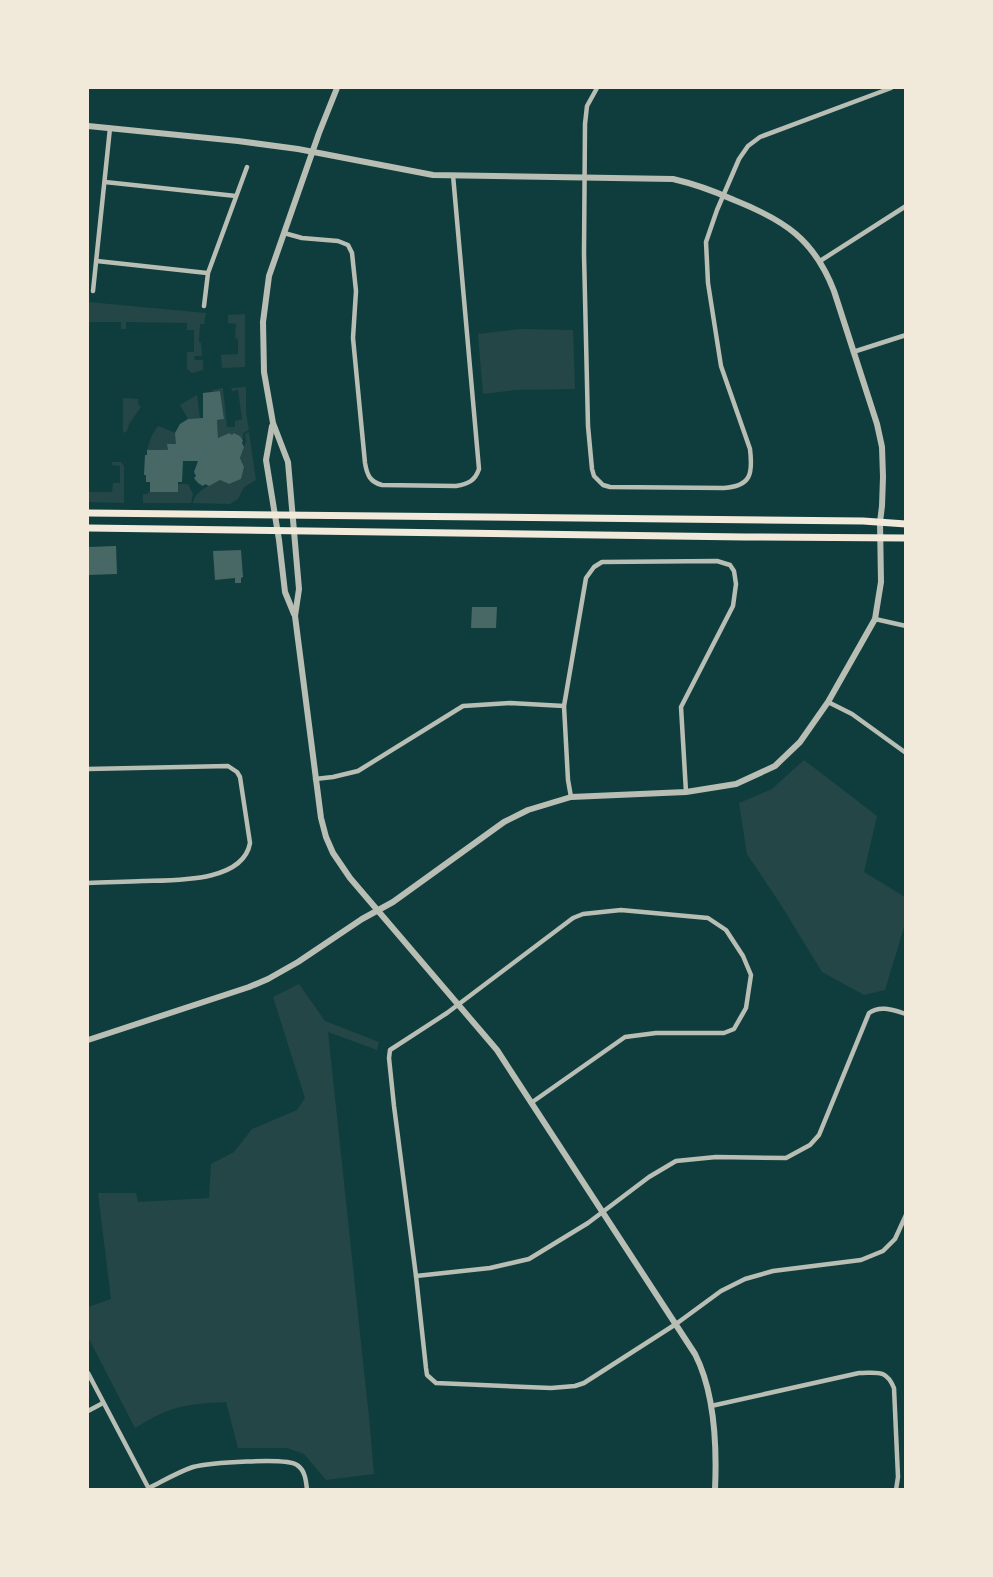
<svg xmlns="http://www.w3.org/2000/svg" width="993" height="1577" viewBox="0 0 993 1577" font-family="Literata,serif">
<style>
.green{fill:#244646}
.building{fill:#486865}
.lines{fill:none;stroke-linecap:round;stroke-linejoin:round}
.minor{stroke:#b8beb3;stroke-width:4.5}
.tertiary{stroke:#b8beb3;stroke-width:6}
.secondary{stroke:#f1e9da;stroke-width:7}
</style>
<rect width="100%" height="100%" fill="#0f3d3e"/>
<!-- green -->
<g class="green">
<polygon points="88,302 206,313 204,324 200,324 199,342 201,343 202,356 194,356 195,360 203,360 203,370 192,373 187,369 187,352 194,352 194,330 187,330 187,323 126,322 126,329 121,329 121,322 88,322"/>
<polygon points="245,314 245,367 222,368 221,355 238,354 238,339 235,338 236,324 228,323 228,315"/>
<polygon points="522,329 573,330 575,389 515,390 483,394 478,334"/>
<polygon points="246,387 246,413 249,430 243,433 243,441 240,436 235,433 232,435 228,433 218,438 217,420 224,419 220,391 213,392 212,390 223,388 227,427 235,427 235,421 242,419 238,390 232,391 231,388"/>
<polygon points="197,395 200,418 188,419 180,405"/>
<polygon points="123,398 138,399 138,404 141,407 129,424 127,431 123,433"/>
<polygon points="158,426 176,433 176,444 168,444 168,450 147,450 152,435"/>
<path d="M249,432l7,48 -12,7 -6,12 -8,5 -37,-1c2,-12 17,-18 27,-23l9,4 12,-5 3,-12 -4,-9 6,-17 -1,-7z"/>
<polygon points="112,462 121,462 124,466 124,503 88,502 88,492 112,492 113,483 120,483 120,466 112,465"/>
<polygon points="178,484 188,484 193,494 191,503 143,503 143,494 148,494 148,492 178,492"/>
<polygon points="804,760 877,816 864,872 905,897 905,924 885,990 864,995 822,972 781,905 747,854 739,803 772,789"/>
<path d="M299,984l26,37 54,21 -2,8 -49,-18 42,395 4,47 -48,6 -22,-26 -17,-6h-49l-12,-46c-21,1 -42,2 -61,10 -11,4 -21,11 -30,16l-47,-91v-30l23,-8 -13,-106h38l2,9 71,-4 2,-34 23,-12 18,-23 45,-19 8,-12 -32,-101z"/>
</g>
<!-- building -->
<g class="building">
<polygon points="220,391 224,419 217,420 218,438 229,433 232,435 234,433 240,436 243,441 242,443 244,447 240,458 244,467 241,479 229,484 220,480 209,486 205,484 203,486 198,483 194,478 196,476 194,472 198,461 183,461 182,482 178,482 178,492 150,492 150,482 146,482 146,475 144,475 145,455 147,455 147,450 168,450 167,444 176,444 175,433 180,424 188,419 203,418 203,393"/>
<polygon points="116,546 117,574 88,575 88,547"/>
<polygon points="241,550 243,577 241,578 241,583 235,583 235,578 215,580 213,551"/>
<polygon points="472,607 497,607 496,628 471,628"/>
</g>
<g class="lines">
<!-- minor -->
<g class="minor">
<path d="M597,88l-10,18 -2,18 -1,130 4,172 4,43 2,7 9,9 7,2 114,1c27,-2 29,-14 26,-39l-29,-83 -13,-83 -2,-41 11,-32 22,-51 9,-13 12,-9 131,-49"/>
<polyline points="105,182 236,196"/>
<path d="M284,233l18,5 36,3 10,4 4,8 4,38 -3,47 12,125c2,12 5,19 17,22l74,1c12,-2 19,-5 23,-17l-26,-294"/>
<polyline points="97,261 207,273"/>
<polyline points="820,261 906,206"/>
<polyline points="93,291 110,128"/>
<polyline points="204,306 208,273 247,167"/>
<polyline points="853,352 906,335"/>
<polyline points="875,619 906,626"/>
<polyline points="828,702 852,714 906,753"/>
<path d="M88,769l140,-3 9,6 3,5 10,66c-7,40 -77,37 -107,38 -19,1 -37,1 -55,2"/>
<polyline points="315,779 333,777 358,771 463,706 510,703 564,706"/>
<polyline points="571,797 568,780 564,706 586,578 594,567 602,562 717,561 730,565 734,571 736,584 733,606 681,707 686,792"/>
<polyline points="531,1103 625,1037 656,1033 724,1033 734,1029 746,1008 751,975 743,956 726,930 708,918 621,910 583,914 573,918 447,1013 390,1050 389,1058 394,1106 416,1276 426,1368 427,1375 436,1383 551,1388 575,1386 584,1383 676,1324 721,1291 745,1279 773,1271 861,1260 883,1251 895,1239 906,1215"/>
<path d="M416,1276l74,-8 39,-9 59,-36 61,-46 27,-16 40,-4 70,1 24,-13 9,-10 50,-122c11,-8 24,-3 37,1"/>
<polyline points="88,1373 149,1489"/>
<path d="M711,1406l148,-33c19,0 27,-4 35,15l4,89 -2,13"/>
<polyline points="88,1411 103,1403"/>
<path d="M149,1488c14,-7 29,-16 44,-21 15,-4 94,-10 104,-2 8,5 9,15 10,25"/>
</g>
<!-- tertiary -->
<g class="tertiary">
<path d="M337,88l-18,45 -50,143 -6,46 1,50 9,51 15,39 11,127 -4,27 26,202 5,19 7,16 17,25 147,172 198,304c20,39 22,92 20,136"/>
<path d="M88,126l150,15 60,8 135,26 240,4c22,5 41,12 61,21 50,20 80,39 100,91l43,133 5,23 1,30 -1,29 -2,16 1,60 -6,37 -47,83 -28,40 -25,24 -39,18 -50,8 -115,5 -43,13 -24,12 -111,80 -31,17 -64,43 -30,17 -19,8 -161,53"/>
<polyline points="272,426 266,460 279,540 285,592 294,614"/>
</g>
<!-- secondary -->
<g class="secondary">
<polyline points="88,513 863,521 906,524"/>
<polyline points="88,528 745,537 906,538"/>
</g>
</g>
<!-- border -->
<rect width="993" height="1577" fill="none" stroke="#f1e9da" stroke-width="178"/>
</svg>
